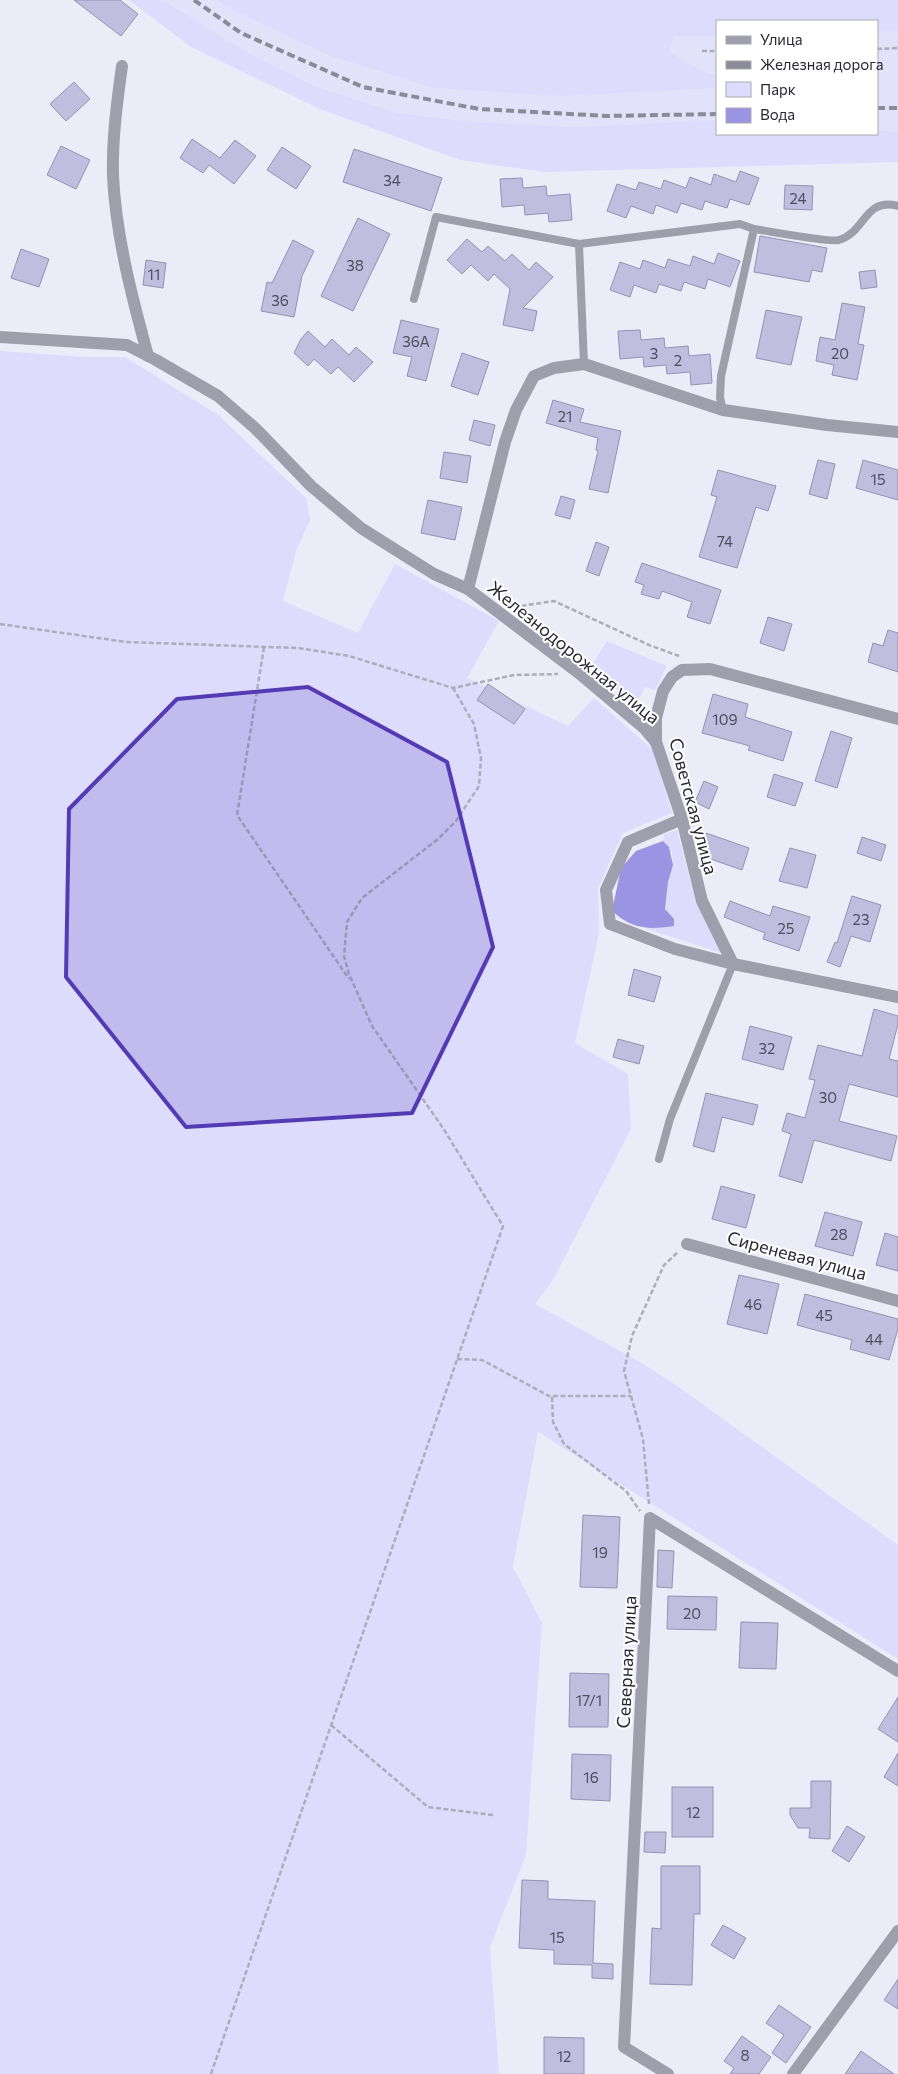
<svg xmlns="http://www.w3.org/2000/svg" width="898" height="2074" viewBox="0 0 898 2074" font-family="Commissioner,sans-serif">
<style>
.built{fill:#e2e2fa}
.green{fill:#dddcfc}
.water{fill:#9b94e2}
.building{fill:#bfbedf;stroke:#9392b1}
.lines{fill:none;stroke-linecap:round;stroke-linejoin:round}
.path{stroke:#adadba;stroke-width:2.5;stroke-dasharray:5 2.5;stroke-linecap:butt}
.service{stroke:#9e9eac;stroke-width:8}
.minor{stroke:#9e9eac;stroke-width:12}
.rail{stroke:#8b8a97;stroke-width:4;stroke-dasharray:8 4;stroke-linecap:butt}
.marked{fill:#553bb3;fill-opacity:0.2;stroke:#553bb3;stroke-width:4;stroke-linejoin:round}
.labels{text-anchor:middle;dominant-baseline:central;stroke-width:4;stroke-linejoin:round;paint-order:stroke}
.number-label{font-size:15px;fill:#4e4e5f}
.street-label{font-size:18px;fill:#292834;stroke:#fff}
</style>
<rect width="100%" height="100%" fill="#ececf9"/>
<!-- built -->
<g class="built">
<polygon points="163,0 217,0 227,7 565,96 717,88 717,120 575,127 474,122 398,113 315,86 255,57"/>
<polygon points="898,31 898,132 877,130 877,32"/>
<polygon points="674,36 717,36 717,75 704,72 669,51"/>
</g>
<!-- green -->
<g class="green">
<polygon points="129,0 163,0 255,57 315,86 398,113 474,122 575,127 717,120 717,134 877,134 877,130 898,132 898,162 544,172 460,160 320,109 191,47"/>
<polygon points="217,0 898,0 898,31 877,32 877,21 717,21 717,36 674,36 669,51 704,72 717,75 717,88 565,96 434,88 328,55 227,7"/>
<polygon points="0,351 86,357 125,357 218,415 306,498 310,520 296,551 283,601 358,633 395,564 499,621 467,678 568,726 594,698 653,750 672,813 623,833 598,888 599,933 575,1043 628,1074 631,1129 553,1280 535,1304 642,1363 680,1388 898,1545 898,1659 538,1432 513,1567 542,1623 526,1855 490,1947 499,2074 0,2074"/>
<polygon points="607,641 667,666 655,690 645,687 636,704 590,668"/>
<path d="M677,830l19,74 29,50 -81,-26h20l10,-9 -9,-10c1,-8 1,-16 2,-24 3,-17 13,-30 -4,-44l1,-7z"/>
</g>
<!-- water -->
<path class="water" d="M663,841l6,6 4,18 -5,17 -3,27 9,10v7c-26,4 -42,3 -62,-15l9,-43 15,-17z"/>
<!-- building -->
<g class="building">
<polygon points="74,0 120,0 138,14 121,36"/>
<polygon points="74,82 90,99 66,121 50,104"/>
<polygon points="192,139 220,158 235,140 256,156 234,184 209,165 203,173 180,158"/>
<polygon points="61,146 90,160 76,189 47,175"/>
<polygon points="282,147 311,166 296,189 267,170"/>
<polygon points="354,149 442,178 431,211 343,182"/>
<polygon points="740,171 759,178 749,205 730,199 727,208 705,201 702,210 681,203 677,213 656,205 653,214 631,206 626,218 607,211 617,184 636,190 639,182 661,189 664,180 686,188 690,177 711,185 714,174 736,182"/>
<polygon points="522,178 523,188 546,186 547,196 570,194 572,220 549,222 548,213 525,215 524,205 502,207 500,179"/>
<polygon points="785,185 813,186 812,210 784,209"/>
<polygon points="358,218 390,234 353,311 321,296"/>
<polygon points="760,236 827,248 822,272 812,270 809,282 754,272"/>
<polygon points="467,239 482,252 488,246 505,261 512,254 529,270 536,262 553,277 523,308 537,311 533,331 503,325 510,289 494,274 488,281 471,265 462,274 447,260"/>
<polygon points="293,240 314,251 302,276 294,317 261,311 267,282 272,283"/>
<polygon points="21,249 49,259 39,287 11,278"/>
<polygon points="718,253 740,261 730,287 708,279 705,289 684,282 681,291 659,284 656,293 634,285 630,297 610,290 620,262 640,269 643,260 665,268 668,259 690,266 693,256 714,264"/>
<polygon points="146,260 166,263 163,288 143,285"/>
<polygon points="875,270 877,287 861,289 859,272"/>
<polygon points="842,303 865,307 858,344 864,345 857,380 832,375 834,365 816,361 820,337 835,340"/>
<polygon points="766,310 802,317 791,365 756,358"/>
<polygon points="401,320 439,329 426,381 407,376 412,357 393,353"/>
<polygon points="640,330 641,340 664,338 665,348 688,346 689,356 710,354 712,383 691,385 690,372 667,374 666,365 644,367 643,357 620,359 618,331"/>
<polygon points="308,331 325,347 332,339 349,355 356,347 373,362 354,382 338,367 331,374 314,359 308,366 294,353 301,339"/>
<polygon points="462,353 489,362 478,395 451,386"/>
<polygon points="553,400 584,409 580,422 621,431 608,493 589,489 598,451 596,450 598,438 546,423"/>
<polygon points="474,420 495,425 490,446 469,440"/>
<polygon points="444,452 471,456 467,483 440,478"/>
<polygon points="818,460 835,464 827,499 809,494"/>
<polygon points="863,460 898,470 898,500 856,488"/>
<polygon points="718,470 776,486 768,511 756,507 737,568 699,557 717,497 711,495"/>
<polygon points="561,496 575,500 570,519 555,515"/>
<polygon points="428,500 462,507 455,540 421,533"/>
<polygon points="596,542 609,547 599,576 586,571"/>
<polygon points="642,563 721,590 710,624 687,617 692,602 662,591 659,599 641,594 644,585 635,582"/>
<polygon points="768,617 792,624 784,651 760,643"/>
<polygon points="888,630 898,633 898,672 868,662 873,643 883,646"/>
<polygon points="488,684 525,709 514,724 477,700"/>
<polygon points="713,694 748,704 745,717 792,732 783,761 748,750 750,746 702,733"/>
<polygon points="831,731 852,738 837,788 815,781"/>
<polygon points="774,774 803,783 795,806 767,797"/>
<polygon points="704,781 718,787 709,809 695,802"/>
<polygon points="706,833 749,848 742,870 699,855"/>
<polygon points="862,837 886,845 881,861 857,853"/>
<polygon points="790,848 816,855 807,888 779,881"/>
<polygon points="852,896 881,905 870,942 851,936 840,967 827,962 835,942 837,943"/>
<polygon points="730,901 770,916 773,906 810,917 799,951 763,939 765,933 724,917"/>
<polygon points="634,969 661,977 654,1002 628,995"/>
<polygon points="874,1009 898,1016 898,1024 889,1059 898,1061 898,1097 849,1084 839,1121 897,1136 891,1161 814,1140 802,1183 779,1176 791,1134 782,1131 787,1113 805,1118 815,1080 809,1079 818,1045 862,1056"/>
<polygon points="750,1026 792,1037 783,1070 742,1059"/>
<polygon points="618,1039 644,1046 639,1064 613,1057"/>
<polygon points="706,1093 758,1105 753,1125 722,1117 714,1152 693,1146"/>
<polygon points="721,1186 755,1195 746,1228 712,1219"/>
<polygon points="825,1212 862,1222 853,1256 815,1246"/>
<polygon points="885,1233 898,1237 898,1271 876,1265"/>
<polygon points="739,1275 779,1284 767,1334 727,1324"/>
<polygon points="805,1294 898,1319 898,1329 889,1360 850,1349 852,1340 797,1325"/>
<polygon points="583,1515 620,1517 617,1588 580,1587"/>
<polygon points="658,1550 674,1551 672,1588 657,1587"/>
<polygon points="668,1596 717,1597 716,1630 667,1629"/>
<polygon points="741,1622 778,1623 776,1669 739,1668"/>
<polygon points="570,1673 609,1674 608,1727 569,1727"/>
<polygon points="898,1697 898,1742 878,1729"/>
<polygon points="898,1753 898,1786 884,1777"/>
<polygon points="572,1754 611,1755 610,1801 571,1799"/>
<polygon points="811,1781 831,1781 830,1839 809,1838 810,1828 798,1828 790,1815 790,1808 811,1808"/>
<rect x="672" y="1787" width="41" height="50"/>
<polygon points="847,1826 865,1837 849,1862 832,1851"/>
<polygon points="645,1832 666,1832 665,1853 644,1852"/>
<polygon points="661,1866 700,1866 700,1914 694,1914 692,1985 650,1984 652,1928 661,1929"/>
<polygon points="522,1880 548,1881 548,1899 595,1901 593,1963 613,1964 613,1979 592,1978 592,1965 554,1964 554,1950 519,1948"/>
<polygon points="723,1925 746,1938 734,1959 711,1945"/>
<polygon points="898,1979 898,2009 884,2000"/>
<polygon points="779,2005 811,2027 786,2063 772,2053 784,2035 766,2023"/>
<polygon points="742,2036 771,2057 759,2074 730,2074 734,2068 724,2061"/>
<polygon points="544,2037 584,2038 584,2074 544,2074"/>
<polygon points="861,2051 894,2074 845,2074"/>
</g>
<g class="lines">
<!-- path -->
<g class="path">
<polyline points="877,49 898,48"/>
<polyline points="702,51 717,51"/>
<polyline points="514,607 554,601 649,645 679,656"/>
<polyline points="0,624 126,642 298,648 349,656 453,688 514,675 558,674"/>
<polyline points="264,647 237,815 349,979"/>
<polyline points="457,1359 482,1360 549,1396 631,1396"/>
<polyline points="552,1397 553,1422 564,1444 626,1491 640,1511"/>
<polyline points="649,1504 643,1439 624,1371 632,1336 664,1265 678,1252"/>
<polyline points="331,1725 428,1807 493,1815"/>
<polyline points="211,2074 503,1226 443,1128 372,1026 349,974 344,956 347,922 362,898 438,839 456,821 479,786 481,758 474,724 453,688"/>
</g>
<!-- service -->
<g class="service">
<polyline points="579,244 740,224 754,229"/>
<polyline points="414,299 436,217 579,244 584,364"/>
<path d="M723,410l-3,-12 1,-22 33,-147c14,2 76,14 85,11 27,-8 25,-43 59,-34"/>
<polyline points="659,1159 670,1119 733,964"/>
</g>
<!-- minor -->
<g class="minor">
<path d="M122,66c-5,36 -10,74 -9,110 3,61 19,121 35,180"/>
<polyline points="0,337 127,345 156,360 218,396 256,429 311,486 361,528 434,574 468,589"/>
<polyline points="656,742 645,729 580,674 468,589 505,442 516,410 534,376 554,368 584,364 723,410 827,425 898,432"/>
<polyline points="682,819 628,842 606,890 610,924 675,949 733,964 898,997"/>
<polyline points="733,964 702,901 682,819 656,742 656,718 663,691 672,677 682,670 710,669 898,719"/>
<polyline points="687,1244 898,1301"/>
<polyline points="668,2074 624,2047 650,1518 898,1671"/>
<polyline points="793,2074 898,1931"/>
</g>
<!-- rail -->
<g class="rail">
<polyline points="194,0 241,33 363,87 479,109 607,116 717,114"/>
<polyline points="877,108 898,108"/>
</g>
</g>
<!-- marked area -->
<path class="marked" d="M308,687l139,75 46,185 -81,166 -226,14 -120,-150 3,-168 108,-110z"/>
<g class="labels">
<!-- number labels -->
<g class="number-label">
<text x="392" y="180">34</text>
<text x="798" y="198">24</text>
<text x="355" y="265">38</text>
<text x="154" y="274">11</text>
<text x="280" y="300">36</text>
<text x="416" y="341">36А</text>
<text x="654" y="353">3</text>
<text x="840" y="353">20</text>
<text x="678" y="360">2</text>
<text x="565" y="416">21</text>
<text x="878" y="479">15</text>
<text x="725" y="541">74</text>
<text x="725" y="719">109</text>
<text x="861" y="919">23</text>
<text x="786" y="928">25</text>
<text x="767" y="1048">32</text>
<text x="828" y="1097">30</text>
<text x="839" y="1234">28</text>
<text x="753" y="1304">46</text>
<text x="824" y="1315">45</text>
<text x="874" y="1339">44</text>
<text x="600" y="1552">19</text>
<text x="692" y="1613">20</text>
<text x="589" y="1700">17/1</text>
<text x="591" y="1777">16</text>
<text x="693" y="1812">12</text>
<text x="557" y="1937">15</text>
<text x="745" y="2055">8</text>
<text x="564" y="2056">12</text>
</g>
<!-- street labels -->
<g class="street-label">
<text transform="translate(574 652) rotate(39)">Железнодорожная улица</text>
<text transform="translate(694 806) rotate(75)">Советская улица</text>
<text transform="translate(797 1255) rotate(15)">Сиреневая улица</text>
<text transform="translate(626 1662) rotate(-87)">Северная улица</text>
</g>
</g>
<!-- legend -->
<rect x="716" y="20" width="162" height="115" fill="#ffffff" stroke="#a9a9ae"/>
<rect x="726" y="36" width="25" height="8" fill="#9e9eac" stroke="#a9a9ae"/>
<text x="760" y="45" font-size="15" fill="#292834">Улица</text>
<rect x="726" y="61" width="25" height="8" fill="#8b8a97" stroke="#a9a9ae"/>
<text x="760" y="70" font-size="15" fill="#292834">Железная дорога</text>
<rect x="726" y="82" width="25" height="15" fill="#dddcfc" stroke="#a9a9ae"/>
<text x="760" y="95" font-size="15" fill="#292834">Парк</text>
<rect x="726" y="108" width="25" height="15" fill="#9b94e2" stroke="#a9a9ae"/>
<text x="760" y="120" font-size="15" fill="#292834">Вода</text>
</svg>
